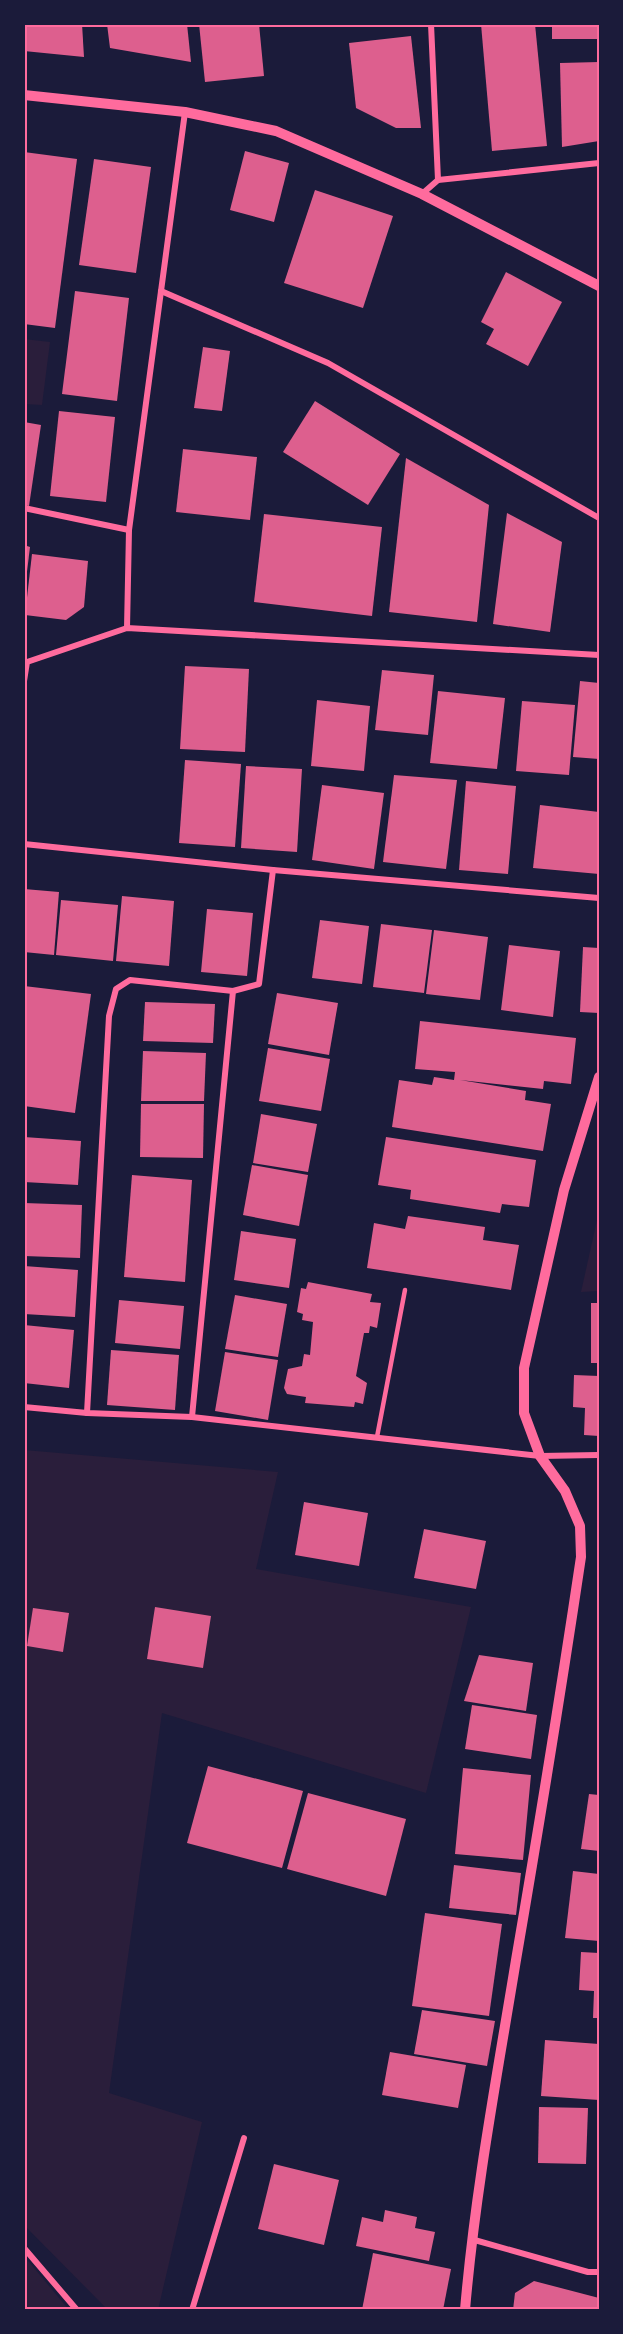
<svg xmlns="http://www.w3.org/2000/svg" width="623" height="2334" viewBox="0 0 623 2334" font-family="'Public Sans',sans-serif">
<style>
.green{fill:#2a1e3b}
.building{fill:#dd5f8e}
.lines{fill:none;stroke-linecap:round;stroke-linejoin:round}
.service{stroke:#ff6b9d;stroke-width:4.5}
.minor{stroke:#ff6b9d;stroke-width:6}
.tertiary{stroke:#ff6b9d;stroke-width:10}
.neatline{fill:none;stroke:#ff6b9d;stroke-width:2}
</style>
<rect width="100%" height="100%" fill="#1b1b3a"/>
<!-- green -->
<g class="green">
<polygon points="24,339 50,342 42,405 24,404"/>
<polygon points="599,1211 599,1291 581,1292"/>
<polygon points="24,1450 278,1472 256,1569 471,1607 426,1793 162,1713 109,2093 202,2122 158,2310 108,2310 24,2225"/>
<polygon points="24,2256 69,2310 24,2310"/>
</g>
<!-- building -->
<g class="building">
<polygon points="24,24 82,24 84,57 24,51"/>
<polygon points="107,24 187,24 191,62 110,48"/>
<polygon points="199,24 259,24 264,76 205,82"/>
<polygon points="481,24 535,24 547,146 492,151"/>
<rect x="552" y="24" width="47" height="15"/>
<polygon points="411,36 421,128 396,128 356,108 349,43"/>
<polygon points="599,62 599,141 562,147 560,63"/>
<polygon points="245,151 289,163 274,222 230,210"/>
<polygon points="24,152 77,159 55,328 24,324"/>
<polygon points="94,159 151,167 136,273 79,265"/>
<polygon points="315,190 393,216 363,308 284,283"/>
<polygon points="506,272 562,302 528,366 486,344 494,329 481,322"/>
<polygon points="75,291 129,298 117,401 62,394"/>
<polygon points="203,347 230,351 222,411 194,408"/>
<polygon points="315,401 400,454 368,505 283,452"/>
<polygon points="59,411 115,417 106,502 50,496"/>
<polygon points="24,422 41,425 29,506 24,505"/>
<polygon points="183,449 257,457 250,520 176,512"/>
<polygon points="406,458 489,505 477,622 389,612"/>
<polygon points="507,513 562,542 550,632 493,624"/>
<polygon points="264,514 382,527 372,616 254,602"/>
<polygon points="24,545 30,547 25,588 24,588"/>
<polygon points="32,554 88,561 84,607 66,620 25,615"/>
<polygon points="185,666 249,669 245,752 180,749"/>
<polygon points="382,670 434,675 428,735 375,730"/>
<polygon points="580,681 599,683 599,759 573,757"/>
<polygon points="438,691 505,698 497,769 430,763"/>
<polygon points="317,700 370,706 364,771 311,766"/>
<polygon points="522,701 575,705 569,775 516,771"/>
<polygon points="185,760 241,764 235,847 179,843"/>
<polygon points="246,766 302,769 297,852 241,848"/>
<polygon points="394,775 457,780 446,869 383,862"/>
<polygon points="466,781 516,786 508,874 459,870"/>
<polygon points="322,785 384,793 374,869 312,860"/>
<polygon points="540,805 599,812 599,874 533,868"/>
<polygon points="24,889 59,892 54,955 24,952"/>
<polygon points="122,896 174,901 169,966 116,961"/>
<polygon points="61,900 118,905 113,961 56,955"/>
<polygon points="207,909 253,913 247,976 201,972"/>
<polygon points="320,920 369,926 362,984 312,978"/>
<polygon points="381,924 432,930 424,993 373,987"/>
<polygon points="434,930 488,937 480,1000 426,994"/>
<polygon points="509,945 560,951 553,1017 501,1010"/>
<polygon points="583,947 599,948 599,1013 580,1012"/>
<polygon points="24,986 91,994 75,1113 24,1106"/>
<polygon points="277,993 338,1003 329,1055 268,1044"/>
<polygon points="145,1002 215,1004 213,1043 143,1041"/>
<polygon points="420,1021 576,1038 571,1084 544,1081 543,1089 460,1080 526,1091 525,1100 551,1104 543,1151 392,1127 399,1080 432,1085 434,1077 454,1080 455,1072 415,1069"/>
<polygon points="268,1048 330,1059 321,1111 259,1101"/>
<polygon points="143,1051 206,1053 204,1101 141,1101"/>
<polygon points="141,1104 204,1104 203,1158 140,1157"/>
<polygon points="261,1114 317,1124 308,1172 253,1163"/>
<polygon points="24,1137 81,1141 78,1185 24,1182"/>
<polygon points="386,1137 536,1160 529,1207 502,1204 500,1213 410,1199 411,1190 378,1185"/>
<polygon points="252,1165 308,1175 299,1226 243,1215"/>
<polygon points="132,1175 192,1180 185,1282 124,1277"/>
<polygon points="24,1203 82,1205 80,1258 24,1256"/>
<polygon points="408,1216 485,1227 483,1240 519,1245 511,1290 367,1268 374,1223 405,1229"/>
<polygon points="241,1231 296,1239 289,1288 234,1280"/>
<polygon points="24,1266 78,1270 75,1317 24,1314"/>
<polygon points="308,1282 372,1294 370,1302 381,1303 377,1328 370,1326 369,1333 364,1333 356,1376 367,1383 363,1404 355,1402 354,1407 305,1403 306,1397 287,1394 284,1388 288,1369 302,1366 304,1354 310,1355 313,1322 302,1320 303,1314 297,1312 301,1288 306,1289"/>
<polygon points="235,1295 287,1304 278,1357 225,1349"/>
<polygon points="119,1300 184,1306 180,1349 115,1343"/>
<rect x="591" y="1303" width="8" height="60"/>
<polygon points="24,1325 74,1330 69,1388 24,1383"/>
<polygon points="111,1350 179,1355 175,1410 107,1405"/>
<polygon points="225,1352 278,1360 268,1420 215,1411"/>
<polygon points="574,1375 599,1376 599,1436 584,1435 585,1408 573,1407"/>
<polygon points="304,1502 368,1513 359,1566 295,1555"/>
<polygon points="424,1529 486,1541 476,1589 414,1578"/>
<polygon points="155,1607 211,1616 203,1668 147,1659"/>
<polygon points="33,1608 69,1613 63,1652 27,1646"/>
<polygon points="479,1655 533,1663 526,1711 464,1701"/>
<polygon points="472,1705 537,1715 531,1759 465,1749"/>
<polygon points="208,1766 303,1791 282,1868 187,1843"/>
<polygon points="463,1768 531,1775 523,1860 455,1854"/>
<polygon points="308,1793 406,1819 386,1896 287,1869"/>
<polygon points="589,1794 599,1795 599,1851 581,1849"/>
<polygon points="454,1865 521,1873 516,1915 449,1908"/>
<polygon points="573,1871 599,1874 599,1941 565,1938"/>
<polygon points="425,1913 502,1924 489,2016 412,2006"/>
<polygon points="581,1952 599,1953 599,2018 593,2018 594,1991 579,1990"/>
<polygon points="422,2010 495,2021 487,2066 414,2054"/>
<polygon points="545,2040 599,2044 599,2100 541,2096"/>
<polygon points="390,2052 466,2065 458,2108 382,2095"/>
<polygon points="539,2107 588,2108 586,2164 538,2163"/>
<polygon points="274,2164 339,2180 324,2245 258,2229"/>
<polygon points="385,2210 417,2217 415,2228 435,2232 429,2261 356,2246 362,2217 383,2222"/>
<polygon points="373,2253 451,2269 443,2310 362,2310"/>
<polygon points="534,2281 599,2298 599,2310 513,2310 515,2293"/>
</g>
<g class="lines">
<!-- service -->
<polyline class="service" points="377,1437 405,1290"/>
<!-- minor -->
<g class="minor">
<polyline points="431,24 438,180"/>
<polyline points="422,194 438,180 599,163"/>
<polyline points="161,291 328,363 599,518"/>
<polyline points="24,508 129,530"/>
<polyline points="127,628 129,530 185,112"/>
<polyline points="24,681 27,662 127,628 599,655"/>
<polyline points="24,844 273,870 599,898"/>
<polyline points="24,1407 87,1413 192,1417 540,1456 599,1455"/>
<polyline points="87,1413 109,1016 116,989 130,980 233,991"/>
<polyline points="192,1417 233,991 259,984 273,870"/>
<polyline points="471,2239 588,2272 599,2272"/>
<polyline points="24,2248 77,2310"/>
<polyline points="192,2310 244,2138"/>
</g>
<!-- tertiary -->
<g class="tertiary">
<polyline points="24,95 185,112 276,131 422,194 599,286"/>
<path d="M465,2310c10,-118 32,-234 51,-350 23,-134 45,-269 65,-403l-1,-31 -15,-35 -25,-35 -16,-43v-45l40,-178 35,-113"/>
</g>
</g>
<!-- border -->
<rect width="623" height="2334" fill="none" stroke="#1b1b3a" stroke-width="51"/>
<rect x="26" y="26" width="572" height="2282" class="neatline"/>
</svg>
